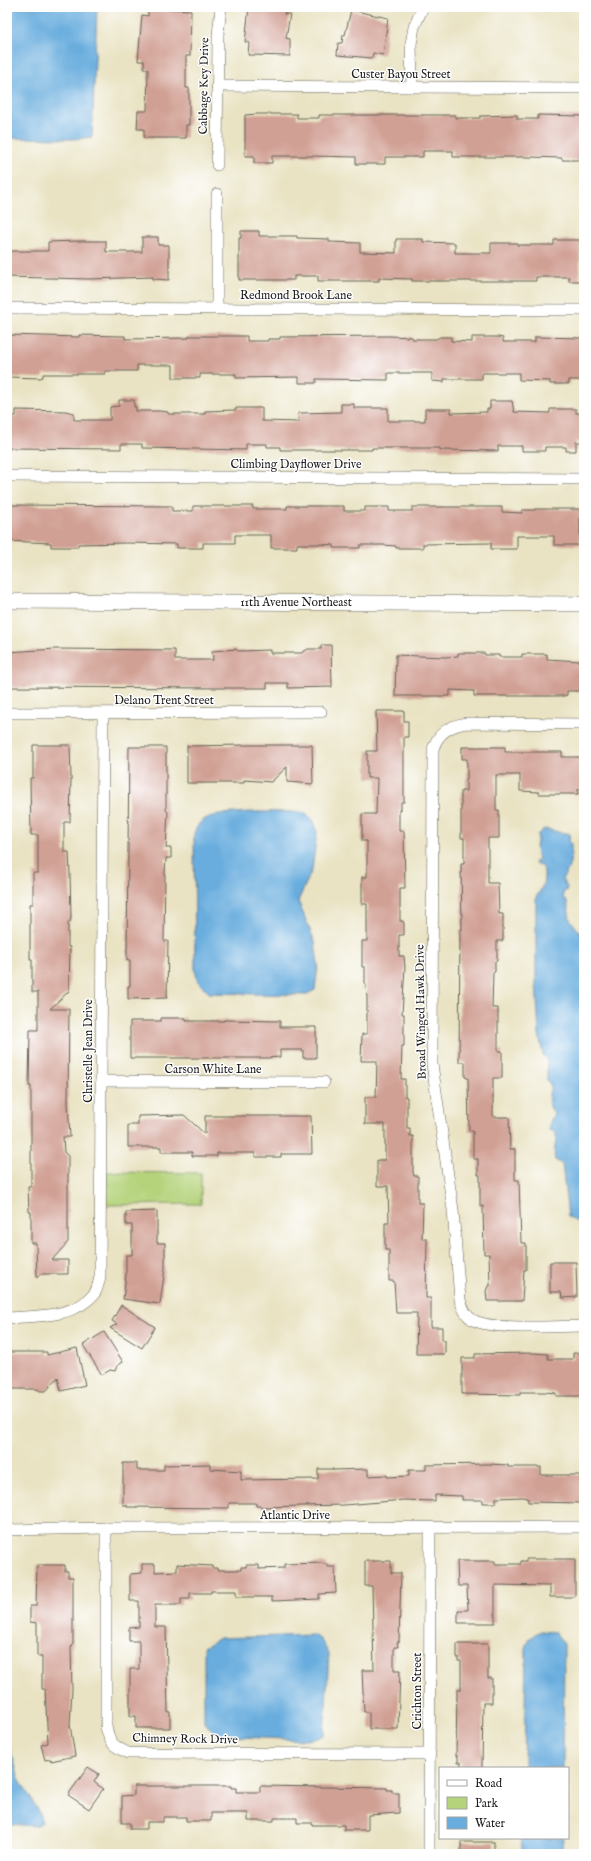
<svg xmlns="http://www.w3.org/2000/svg" width="591" height="1861" viewBox="0 0 591 1861" font-family="'IM FELL English',serif">
<style>
.green{fill:#b4d37a;stroke:#68784b}
.water{fill:#69adde;stroke:#42647d}
.building{fill:#d1a094}
.lines{fill:none;stroke-linecap:round;stroke-linejoin:round}
.street-casing{stroke:#646256;stroke-width:12}
.secondary-casing{stroke:#646256;stroke-width:16}
.street{stroke:#fff;stroke-width:11}
.secondary{stroke:#fff;stroke-width:15}
.labels{text-anchor:middle;dominant-baseline:central;stroke-width:3;stroke-linejoin:round;paint-order:stroke}
.street-label{font-size:12px;fill:#1c1c1c;stroke:#fff}
</style>
<rect width="100%" height="100%" fill="#fff"/>
<filter id="ink" filterUnits="userSpaceOnUse"><feTurbulence type="fractalNoise" baseFrequency=".025" numOctaves="2"/><feDisplacementMap in="SourceGraphic" scale="8" xChannelSelector="R" yChannelSelector="G"/><feConvolveMatrix kernelMatrix="1 2 1 2 8 2 1 2 1" color-interpolation-filters="sRGB"/></filter>
<filter id="wash" filterUnits="userSpaceOnUse"><feTurbulence type="fractalNoise" baseFrequency=".012" numOctaves="4" result="noise"/><feDisplacementMap in="SourceGraphic" scale="16" xChannelSelector="R" yChannelSelector="G"/><feGaussianBlur stdDeviation="0.9" result="paint"/><feColorMatrix in="noise" values="0 0 0 0 0 0 0 0 0 0 0 0 0 0 0 0 0 1.4 0 .05"/><feComposite in="paint" operator="in"/></filter>
<g filter="url(#wash)">
<rect width="100%" height="100%" fill="#e9e3c3"/>
<!-- green -->
<polygon class="green" points="106,1172 201,1173 201,1204 106,1205"/>
<!-- water -->
<g class="water">
<polygon points="7,7 97,7 92,137 73,139 7,138"/>
<path d="M301,812l8,4 3,4 5,12 -5,38 -14,31 17,41 3,23 -3,25 -10,5 -96,-2 -11,-11 -3,-12 -1,-137c3,-6 5,-11 11,-14 16,-9 75,-7 96,-7z"/>
<path d="M544,829l26,5 -1,7 2,2c0,15 0,25 -9,36l5,8 -1,4 -3,1v6l4,3 3,18 14,20v279l-1,3h-8l-7,-5 -6,-52 -7,-4c-2,-9 2,-19 1,-28l-7,-2v-5l5,-12c-8,-10 -6,-15 -3,-27l-4,-6v-21l-4,-4 -4,-21 -3,-52v-85c7,-8 10,-20 7,-30l-8,-3v-3h3l-2,-13 2,-14z"/>
<polygon points="541,1631 555,1632 564,1644 563,1768 524,1768 526,1648 530,1637"/>
<polygon points="313,1635 321,1640 329,1654 324,1735 307,1740 220,1736 204,1723 204,1647 219,1638"/>
<polygon points="7,1738 19,1778 39,1813 42,1822 36,1826 7,1824"/>
<polygon points="522,1838 563,1838 562,1854 522,1854"/>
</g>
<g id="blocks">
<!-- building -->
<g class="building">
<polygon points="249,7 286,7 284,14 290,14 286,38 290,39 290,56 248,55 249,42 245,42"/>
<polygon points="148,8 191,10 190,56 186,56 186,88 189,88 189,125 186,125 186,138 144,138 144,129 137,129 138,111 147,111 148,69 144,69 144,61 138,61 142,15 148,16"/>
<polygon points="351,10 388,18 383,55 373,53 372,58 337,55 338,43 342,43 343,35 345,35"/>
<polygon points="258,114 297,114 297,118 319,118 319,115 455,115 455,118 480,118 480,116 517,115 517,119 538,119 538,115 584,116 584,154 580,154 580,160 562,160 562,158 530,157 453,157 453,151 423,151 423,157 385,157 385,164 356,164 356,157 311,156 272,156 272,163 254,163 254,156 245,156 245,115"/>
<polygon points="241,231 259,231 259,236 297,236 297,238 329,239 329,242 360,243 360,252 396,253 396,239 423,239 423,242 455,243 455,253 491,253 491,243 517,243 517,245 554,245 554,240 580,240 580,281 569,281 569,277 536,277 536,281 412,281 412,279 379,278 379,281 318,281 318,276 294,276 294,280 239,280 239,238 241,238"/>
<polygon points="142,237 158,237 158,245 169,245 169,280 153,279 153,277 90,279 7,277 7,251 48,251 48,242 79,241 106,241 106,252 142,252"/>
<polygon points="7,335 79,337 79,335 121,336 125,336 125,339 189,338 189,336 247,336 247,341 268,341 268,339 280,339 280,337 389,336 412,337 412,339 436,339 440,337 451,337 451,341 472,342 472,337 498,337 503,338 503,342 535,342 535,337 584,338 584,380 569,380 569,384 550,384 550,381 519,380 519,373 482,373 482,379 444,379 444,382 432,381 432,373 388,373 388,380 316,379 316,383 299,383 299,377 236,378 236,374 200,374 200,378 173,378 173,365 137,365 137,371 105,371 105,374 43,374 43,377 40,378 7,377"/>
<polygon points="119,400 134,400 134,407 136,407 136,411 160,411 168,412 168,414 205,414 205,411 236,410 236,408 262,408 262,421 299,422 298,413 341,412 341,404 354,404 354,408 388,408 388,421 425,421 425,409 451,409 451,413 487,412 487,409 490,409 490,401 512,401 514,412 550,413 550,409 576,409 576,413 584,413 584,442 576,442 576,451 566,451 566,447 545,447 545,451 522,451 522,446 498,446 498,451 440,450 440,448 372,448 372,450 280,450 280,447 267,447 267,444 246,444 246,450 142,448 142,444 121,444 121,449 7,448 7,416 16,416 16,410 65,411 74,413 74,420 110,420 110,407 119,406"/>
<polygon points="7,505 172,506 172,511 193,511 193,506 253,506 253,509 287,509 287,506 344,506 344,511 365,511 365,507 389,507 389,511 412,511 412,507 502,507 502,512 522,513 522,510 535,510 535,509 580,509 580,545 554,545 554,536 517,536 517,549 491,549 491,543 423,544 423,548 396,548 396,546 383,545 360,545 360,548 334,548 334,545 320,544 297,544 297,548 271,548 271,535 235,535 235,543 203,543 203,548 177,548 177,544 126,543 78,544 78,547 51,547 51,543 7,541"/>
<polygon points="321,645 331,645 332,687 288,688 288,683 267,683 267,688 225,688 7,687 7,652 56,649 175,650 175,660 213,660 212,651 236,649 238,651 270,650 270,653 301,653 308,649 321,649"/>
<polygon points="458,653 483,653 485,654 485,655 499,655 499,657 522,657 522,654 547,654 547,659 580,661 580,691 567,691 567,695 564,696 474,696 474,691 450,690 450,696 395,696 396,655 445,657 458,656"/>
<polygon points="376,711 404,711 404,721 408,721 408,737 404,737 404,802 401,802 401,810 399,810 399,831 404,831 405,888 400,888 400,921 403,921 404,924 404,935 399,935 399,956 404,956 405,967 402,1014 404,1014 404,1046 402,1046 401,1079 405,1079 405,1097 407,1097 407,1128 410,1128 410,1136 413,1136 413,1172 414,1176 418,1176 418,1203 423,1203 422,1239 427,1239 426,1298 431,1298 431,1327 442,1327 442,1340 445,1340 445,1354 416,1354 417,1313 396,1313 394,1281 389,1281 389,1250 385,1250 385,1223 389,1223 388,1186 377,1186 377,1160 385,1160 385,1124 365,1124 365,1097 376,1097 377,1061 361,1061 362,1034 367,1034 367,998 366,985 365,985 365,967 362,967 362,941 367,941 367,904 362,904 362,877 367,877 367,841 362,841 362,814 376,814 377,778 367,778 367,751 377,751"/>
<polygon points="33,745 70,745 71,778 70,822 64,822 64,852 69,852 70,874 71,917 70,922 68,922 68,947 70,947 69,991 50,1009 69,1009 68,1103 70,1137 63,1137 64,1152 68,1156 68,1242 52,1260 68,1260 68,1274 40,1274 37,1278 36,1243 31,1243 31,1212 29,1212 28,1187 31,1187 31,1086 29,1086 30,1030 38,1030 38,992 32,992 32,960 30,960 30,904 33,904 33,873 38,873 38,835 31,835 30,778 33,778"/>
<polygon points="243,745 312,745 313,784 287,782 287,767 271,782 244,780 244,783 187,783 187,746"/>
<polygon points="129,747 166,747 166,810 168,812 166,848 171,848 171,858 166,858 165,873 164,941 168,941 167,998 128,999 128,986 130,986 130,960 127,960 127,954"/>
<polygon points="462,747 505,747 505,752 562,752 562,757 584,757 584,789 578,789 578,794 539,794 539,792 520,791 520,775 496,775 496,810 499,810 499,838 488,838 488,883 498,883 499,914 503,914 503,939 502,941 497,941 497,961 495,961 495,972 493,972 492,1008 498,1008 498,1051 502,1051 502,1078 493,1078 493,1117 509,1117 510,1149 515,1149 515,1180 519,1180 521,1243 526,1243 526,1270 524,1270 522,1301 487,1301 486,1291 488,1286 490,1286 489,1254 484,1254 483,1206 480,1206 480,1175 478,1175 478,1159 473,1159 473,1131 469,1131 468,1078 465,1077 465,1062 459,1062 460,930 462,930 461,864 464,864 464,838 461,838 461,791 466,791 466,779 467,779 467,759 462,759"/>
<polygon points="161,1018 186,1018 186,1021 224,1021 224,1020 280,1021 280,1027 316,1027 316,1058 303,1058 303,1050 280,1050 280,1057 267,1058 130,1058 130,1021 161,1021"/>
<polygon points="184,1115 205,1134 205,1116 311,1116 312,1154 281,1154 281,1157 255,1157 255,1153 217,1153 217,1156 192,1156 192,1152 161,1152 161,1147 128,1147 128,1125 138,1125 138,1116"/>
<polygon points="157,1211 157,1243 165,1243 165,1268 160,1304 123,1299 126,1275 126,1255 132,1255 132,1225 126,1225 126,1212"/>
<polygon points="550,1262 576,1262 577,1297 562,1298 561,1292 550,1292"/>
<polygon points="121,1305 155,1327 142,1348 110,1328 117,1324 112,1321"/>
<polygon points="104,1332 123,1362 117,1366 115,1371 110,1370 102,1375 83,1345"/>
<polygon points="77,1348 85,1385 61,1391 58,1377 46,1391 40,1391 38,1389 7,1389 7,1352 47,1352 47,1355"/>
<polygon points="534,1353 548,1354 548,1359 573,1359 573,1353 584,1353 583,1396 556,1396 556,1393 544,1392 520,1392 520,1395 462,1394 462,1358 475,1358 475,1354"/>
<polygon points="123,1463 137,1463 137,1470 164,1470 164,1465 210,1464 210,1469 241,1471 241,1480 318,1479 318,1469 333,1469 333,1470 368,1469 368,1476 387,1475 387,1477 409,1476 409,1470 426,1470 426,1465 489,1464 508,1465 508,1467 541,1467 541,1475 584,1475 584,1503 528,1502 528,1498 523,1497 496,1498 496,1503 483,1503 483,1500 462,1500 462,1496 435,1495 435,1501 404,1500 344,1505 261,1507 261,1506 256,1506 256,1503 229,1503 229,1508 127,1507 127,1505 123,1505"/>
<polygon points="526,1559 575,1559 575,1597 550,1597 550,1586 495,1585 495,1623 458,1623 458,1610 468,1610 467,1586 458,1586 457,1561 495,1561 495,1564 521,1564 521,1561 526,1561"/>
<polygon points="365,1561 391,1561 391,1573 401,1573 399,1642 397,1642 398,1647 394,1647 394,1670 400,1670 398,1729 369,1729 369,1712 364,1712 362,1670 374,1670 372,1586 365,1586"/>
<polygon points="323,1563 323,1564 327,1564 327,1567 335,1567 336,1593 319,1594 319,1599 272,1601 272,1597 236,1597 236,1591 211,1591 211,1593 190,1593 190,1599 181,1599 181,1605 155,1605 155,1627 166,1627 168,1712 170,1712 170,1728 136,1728 136,1716 130,1716 130,1669 139,1669 139,1641 129,1641 129,1628 139,1627 139,1601 130,1601 130,1574 142,1573 142,1564 155,1564 155,1572 177,1571 177,1564 212,1566 212,1568 217,1568 217,1570 241,1570 241,1567 246,1567 246,1565 259,1565 259,1569 284,1568 284,1564"/>
<polygon points="37,1565 65,1565 65,1571 68,1571 68,1577 73,1577 73,1644 71,1648 72,1689 70,1725 75,1756 51,1761 51,1759 45,1760 41,1745 48,1743 45,1689 42,1689 42,1656 37,1656 37,1623 30,1622 30,1606 36,1606"/>
<polygon points="457,1644 488,1644 488,1678 492,1678 492,1703 483,1703 482,1768 461,1768 461,1762 458,1762 458,1756 456,1756 457,1690 461,1690 461,1661 458,1661 458,1657 457,1657"/>
<polygon points="88,1767 99,1774 94,1782 103,1789 89,1809 68,1795"/>
<polygon points="134,1786 231,1786 231,1788 236,1788 236,1792 260,1792 260,1786 387,1788 387,1790 392,1790 392,1793 399,1793 399,1813 368,1815 368,1830 344,1830 344,1825 312,1825 312,1823 297,1823 297,1818 274,1818 274,1821 248,1821 248,1813 211,1813 211,1821 186,1821 186,1817 163,1817 163,1822 147,1822 147,1829 130,1829 130,1823 122,1823 122,1796 134,1795"/>
<rect x="461" y="1842" width="33" height="12"/>
</g>
</g>
</g>
<g filter="url(#ink)">
<use href="#blocks" fill-opacity="0" stroke="#646256" stroke-width="1"/>
<g class="lines">
<!-- street casing -->
<g class="street-casing">
<g id="street">
<polyline points="217,86 584,88"/>
<polyline points="412,87 411,44 414,27 423,7"/>
<polyline points="217,165 218,35 221,7"/>
<polyline points="217,194 217,308"/>
<polyline points="7,308 584,310"/>
<polyline points="7,476 584,479"/>
<polyline points="7,713 321,712"/>
<path d="M584,724l-118,-1c-17,3 -28,10 -33,26l-1,315 21,146 7,90c3,8 5,15 13,20 21,11 85,6 111,6"/>
<polyline points="101,1081 324,1082"/>
<path d="M7,1318c29,-2 67,0 87,-24 4,-5 5,-13 6,-18l3,-562"/>
<path d="M106,1528v199c4,17 7,19 22,26l302,1"/>
<polyline points="7,1530 106,1528 584,1527"/>
<polyline points="429,1854 430,1528"/>
</g>
</g>
<!-- secondary casing -->
<g class="secondary-casing">
<polyline id="secondary" points="7,601 584,604"/>
</g>
<!-- street -->
<use href="#street" class="street"/>
<!-- secondary -->
<use href="#secondary" class="secondary"/>
</g>
</g>
<g class="labels">
<!-- street labels -->
<g class="street-label">
<text x="401" y="74">Custer Bayou Street</text>
<text transform="translate(204 86) rotate(-89)">Cabbage Key Drive</text>
<text x="296" y="295">Redmond Brook Lane</text>
<text x="296" y="464">Climbing Dayflower Drive</text>
<text x="296" y="602">11th Avenue Northeast</text>
<text x="164" y="700">Delano Trent Street</text>
<text transform="translate(421 1012) rotate(-91)">Broad Winged Hawk Drive</text>
<text transform="translate(88 1051) rotate(-90)">Christelle Jean Drive</text>
<text x="213" y="1069">Carson White Lane</text>
<text x="295" y="1515">Atlantic Drive</text>
<text transform="translate(417 1691) rotate(-90)">Crichton Street</text>
<text transform="translate(185 1739) rotate(1)">Chimney Rock Drive</text>
</g>
</g>
<!-- margin -->
<rect width="591" height="1861" fill="none" stroke="#fff" stroke-width="24"/>
<!-- legend -->
<rect x="439" y="1767" width="130" height="72" fill="#ffffff" stroke="#a4a4a4"/>
<rect x="447" y="1780" width="20" height="6" fill="#ffffff" stroke="#a4a4a4"/>
<text x="475" y="1787" font-size="12" fill="#1c1c1c">Road</text>
<rect x="447" y="1797" width="20" height="12" fill="#b4d37a" stroke="#a4a4a4"/>
<text x="475" y="1807" font-size="12" fill="#1c1c1c">Park</text>
<rect x="447" y="1817" width="20" height="12" fill="#69adde" stroke="#a4a4a4"/>
<text x="475" y="1827" font-size="12" fill="#1c1c1c">Water</text>
</svg>
